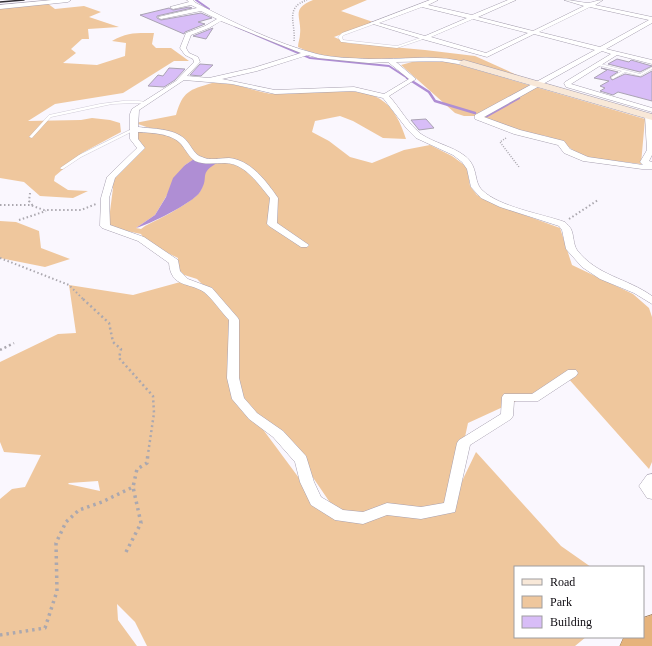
<svg xmlns="http://www.w3.org/2000/svg" width="652" height="646" viewBox="0 0 652 646" font-family="'Times New Roman',serif">
<style>
.green{fill:#efc79d;fill-rule:evenodd}
.water{fill:#af8ed4}
.lines{fill:none;stroke-linecap:round;stroke-linejoin:round}
.stream-far1{stroke:#af8ed4;stroke-width:2}
.stream{stroke:#af8ed4;stroke-width:2.5}
.building{fill:#d8bdf7;stroke:#aaa3b3}
.lane-casing{stroke:#a7a0b0;stroke-width:0.5}
.street-casing{stroke:#a7a0b0;stroke-width:1}
.secondary-casing{stroke:#a7a0b0;stroke-width:1}
.highway-casing{stroke:#9b7957;stroke-width:1}
.path-far3{stroke:#aba8af;stroke-width:1.5;stroke-dasharray:1 1.5;stroke-linecap:butt}
.path-far2{stroke:#aba8af;stroke-width:2;stroke-dasharray:1.5 2.5;stroke-linecap:butt}
.path-far1{stroke:#aba8af;stroke-width:2.5;stroke-dasharray:2 3;stroke-linecap:butt}
.path{stroke:#aba8af;stroke-width:3.5;stroke-dasharray:2.5 4;stroke-linecap:butt}
.lane{fill:#fff;fill-rule:evenodd}
.street{fill:#fff;fill-rule:evenodd}
.secondary{fill:#f8e8d8;fill-rule:evenodd}
.highway{fill:#e6b37c;fill-rule:evenodd}
.rail{stroke:#312e34;stroke-width:1.5}
</style>
<rect width="100%" height="100%" fill="#faf7fe"/>
<!-- green -->
<g class="green">
<path d="M313,0h54l-26,11 32,11 -39,15 14,6 77,7 50,6 53,24c-30,-9 -61,-21 -92,-22 -41,-2 -101,8 -138,-11 0,-4 2,-9 2,-13 2,-17 -10,-25 13,-34z"/>
<path d="M47,3l8,6 29,-3 17,6 -12,5 30,10 -31,2 1,10h-7l-11,10 5,4 -13,10 34,2 28,-9 1,-13 -14,-2c15,-9 25,-8 42,-8l-2,11 4,4h15l18,13h-15l-51,32 -68,11 -27,17 53,-1 11,-2 18,2 10,3 1,9 -39,21 -27,23 -1,5 14,9 20,1 -15,7 -33,-2 -16,-14 -24,-4v-170z"/>
<polygon points="412,62 450,62 645,119 641,164 591,158 577,153 563,143 546,136 527,133 478,116 464,116 455,113 401,65"/>
<path d="M212,83c6,0 12,0 18,1 15,2 29,9 44,10 29,1 82,-10 106,5 14,8 21,25 26,40l-23,-1 -30,-17 -13,-5 -25,5 -3,11 17,9 21,16 22,6 32,-13 26,-5 22,11 15,11 3,19 7,9 23,11 60,22 12,37 61,29 16,14 3,9v145l-3,7 -82,-92 -9,5 -90,41 -18,83 26,-54 85,94 30,21h-76v70h71l-11,9h-428l-12,-24 -18,-18 1,16 19,26h-137v-147l12,-10 13,-2 16,-32 -37,-3 -4,-10v-80l58,-28 18,-1 -7,-48 64,10 51,-14 23,8 -10,-10 -22,-7 3,-14 -31,-15 -6,-9 -33,-7 5,-39 -4,-3 1,-5 31,-32 -6,-7v-12l32,5 -32,-11 41,-8c7,-24 13,-25 36,-32zM196,158l24,3c-4,2 -8,4 -11,6 -8,7 -3,18 -10,26 -11,12 -38,25 -54,33l-4,3 -5,-1 19,-13 30,-50zM253,416l48,44 30,44 -15,-3zM98,481l2,10 -32,-7 1,-1z"/>
<polygon points="0,221 16,222 39,231 41,248 70,259 45,267 0,258"/>
</g>
<!-- water -->
<path class="water" d="M194,159l26,2c-24,14 -9,14 -20,31 -7,11 -52,33 -64,36l19,-13 11,-18 7,-19 12,-13z"/>
<g class="lines">
<!-- stream-far1 -->
<g class="stream-far1">
<polyline points="196,0 209,9"/>
<polyline points="235,26 310,58 389,66 409,79"/>
</g>
<!-- stream -->
<g class="stream">
<polyline points="407,78 429,92 435,101 475,113"/>
<polyline points="487,116 519,98"/>
</g>
</g>
<!-- building -->
<g class="building">
<polygon points="189,7 192,8 157,16 157,18 161,20 201,13 212,18 198,22 205,24 185,32 184,34 140,15 169,8 173,10"/>
<polygon points="213,28 206,39 193,36"/>
<polygon points="617,59 629,62 631,60 652,66 640,72 608,64"/>
<polygon points="200,64 213,65 201,76 190,75"/>
<polygon points="169,68 185,69 175,80 164,87 148,86 158,75 163,76"/>
<polygon points="601,68 618,72 610,77 612,80 625,74 641,77 652,71 652,101 618,92 613,95 600,91 605,88 600,86 609,81 594,78 607,70"/>
<polygon points="426,119 434,128 419,130 411,120"/>
</g>
<g class="lines">
<!-- lane casing -->
<g class="lane-casing">
<g id="lane">
<polygon points="373,22 374,22 374,24 344,35 342,37 343,40 397,46 423,37 426,38 397,48 342,42 341,42 338,37 342,33"/>
<polygon points="597,63 640,74 652,67 652,69 640,76 625,72 613,79 611,78 612,77 622,71 597,65"/>
<path d="M123,101c8,0 17,-1 25,2l-2,1 -11,-1 -23,1 -61,13 -19,21 -3,-1 20,-22 51,-11z"/>
<polygon points="134,128 137,129 81,157 63,169 61,169 60,168 79,155"/>
</g>
</g>
<!-- street casing -->
<g class="street-casing">
<g id="street">
<polygon points="52,0 71,0 68,2 0,9 0,5"/>
<path d="M187,0h6l3,3c38,20 79,40 121,51 16,4 35,4 52,5 33,1 65,-5 97,3v2l-2,1 -24,-4 -44,1 20,17 -27,17c11,12 19,28 32,38 13,9 31,12 44,22 14,11 8,25 17,34 17,17 60,24 83,32 2,2 5,5 6,7 3,6 2,15 6,21 20,26 50,28 75,46v8l-18,-11 -34,-14 -18,-12 -16,-18 -4,-19 -3,-4 -59,-19 -19,-9 -10,-11 -4,-18 -5,-7 -9,-7 -37,-17 -9,-9 -24,-31 -29,-7 -79,3 -43,-10 -48,-4 -45,30 -1,17c15,2 35,1 47,12 6,6 9,16 17,18 8,4 18,1 27,1 22,2 38,24 49,40l-1,25 32,22 -2,2h-6l-32,-21 -2,-2 3,-26c-11,-13 -25,-35 -45,-35 -10,0 -21,2 -30,-2 -6,-4 -9,-11 -14,-17 -10,-11 -29,-11 -43,-12v7l7,9 -30,30 -6,20 1,27 34,12 34,23 2,11 8,8 24,9 26,30 1,2v58l5,20 13,15 26,18 23,25 8,26 7,15 22,13 20,2 24,-9 34,4 23,-4 13,-60 2,-3 42,-26 1,-17 2,-3h28l36,-24h8l2,3 -2,3 -38,25h-24l-1,15 -2,3 -41,26 -15,67 -34,7 -34,-4 -24,9 -28,-4 -24,-15 -11,-23 -5,-20 -22,-25 -24,-18 -17,-20 -5,-21 2,-58c-7,-7 -17,-22 -25,-28 -15,-10 -33,-4 -35,-29l-31,-22 -36,-13 -2,-2 1,-28 6,-21 30,-29 -7,-9v-25l2,-5 44,-28 18,-19 -1,-3 -8,-4 -5,-7 6,-15 19,-7 12,-7 -16,-8 -40,8 -3,-2 39,-9 -6,-3 -18,4 -3,-2 19,-5zM221,21l80,32 -48,15 -44,10 -22,-2 13,-14 -2,-5 -9,-4 -3,-5 5,-13 18,-7zM308,55l10,3 51,5 19,-1 21,17 -25,15 -30,-7 -79,3 -53,-11 35,-8z"/>
<path d="M430,0h8l-10,5 44,10 36,-15h8l-38,17 55,14 51,-25 -20,-6c8,0 15,2 23,3 5,0 10,-3 16,-3l-8,5 57,12v6l-46,26 46,11v4l-35,-9 -46,29 81,24v4l-86,-25 -2,-4 1,-1 46,-28 -9,-3 -118,66 36,13 44,11 6,8 18,8 55,8 -3,-3 7,-12 -2,-34 4,-2h3v41l-3,6 3,1v7h-10l-59,-8 -19,-8 -6,-8 -44,-11 -39,-15v-4l120,-65 -61,-16 -47,23 -65,-18 -52,-16zM422,7l45,11 -42,18 -46,-13zM590,7l59,13 -49,27 -61,-15zM473,19l55,14 -42,20 -55,-16z"/>
<polygon points="652,474 652,499 647,498 639,486 647,475"/>
</g>
</g>
<!-- secondary casing -->
<g class="secondary-casing">
<polygon id="secondary" points="464,60 652,114 652,120 461,65 459,63 461,61"/>
</g>
<!-- highway casing -->
<g class="highway-casing">
<polygon id="highway" points="652,615 652,646 620,646 624,637 643,637 643,618"/>
</g>
<!-- path-far3 -->
<g class="path-far3">
<path d="M294,41c2,-18 -10,-33 13,-41"/>
<polyline points="506,138 500,142 519,167"/>
</g>
<!-- path-far2 -->
<g class="path-far2">
<polyline points="30,193 29,201 34,207"/>
<polyline points="0,205 30,205 44,210 81,210 96,204"/>
<polyline points="569,219 598,200"/>
<polyline points="19,220 46,211"/>
<polyline points="0,258 69,285 84,300"/>
</g>
<!-- path-far1 -->
<g class="path-far1">
<polyline points="83,299 109,323 113,342 121,349 119,358 153,396 154,413 148,454"/>
<polyline points="0,350 14,343"/>
</g>
<!-- path -->
<g class="path">
<polyline points="126,552 141,523 133,487 137,469 147,463 148,453"/>
<polyline points="0,635 45,628 57,591 56,543 66,522 79,510 102,502 133,487"/>
</g>
<!-- lane -->
<use href="#lane" class="lane"/>
<!-- street -->
<use href="#street" class="street"/>
<!-- secondary -->
<use href="#secondary" class="secondary"/>
<!-- highway -->
<use href="#highway" class="highway"/>
<!-- rail -->
<polyline class="rail" points="0,2 24,0"/>
</g>
<!-- legend -->
<rect x="514" y="566" width="130" height="72" fill="#ffffff" stroke="#9f9ea0"/>
<rect x="522" y="579" width="20" height="6" fill="#f8e8d8" stroke="#9f9ea0"/>
<text x="550" y="586" font-size="12" fill="#0f0c12">Road</text>
<rect x="522" y="596" width="20" height="12" fill="#efc79d" stroke="#9f9ea0"/>
<text x="550" y="606" font-size="12" fill="#0f0c12">Park</text>
<rect x="522" y="616" width="20" height="12" fill="#d8bdf7" stroke="#9f9ea0"/>
<text x="550" y="626" font-size="12" fill="#0f0c12">Building</text>
</svg>
